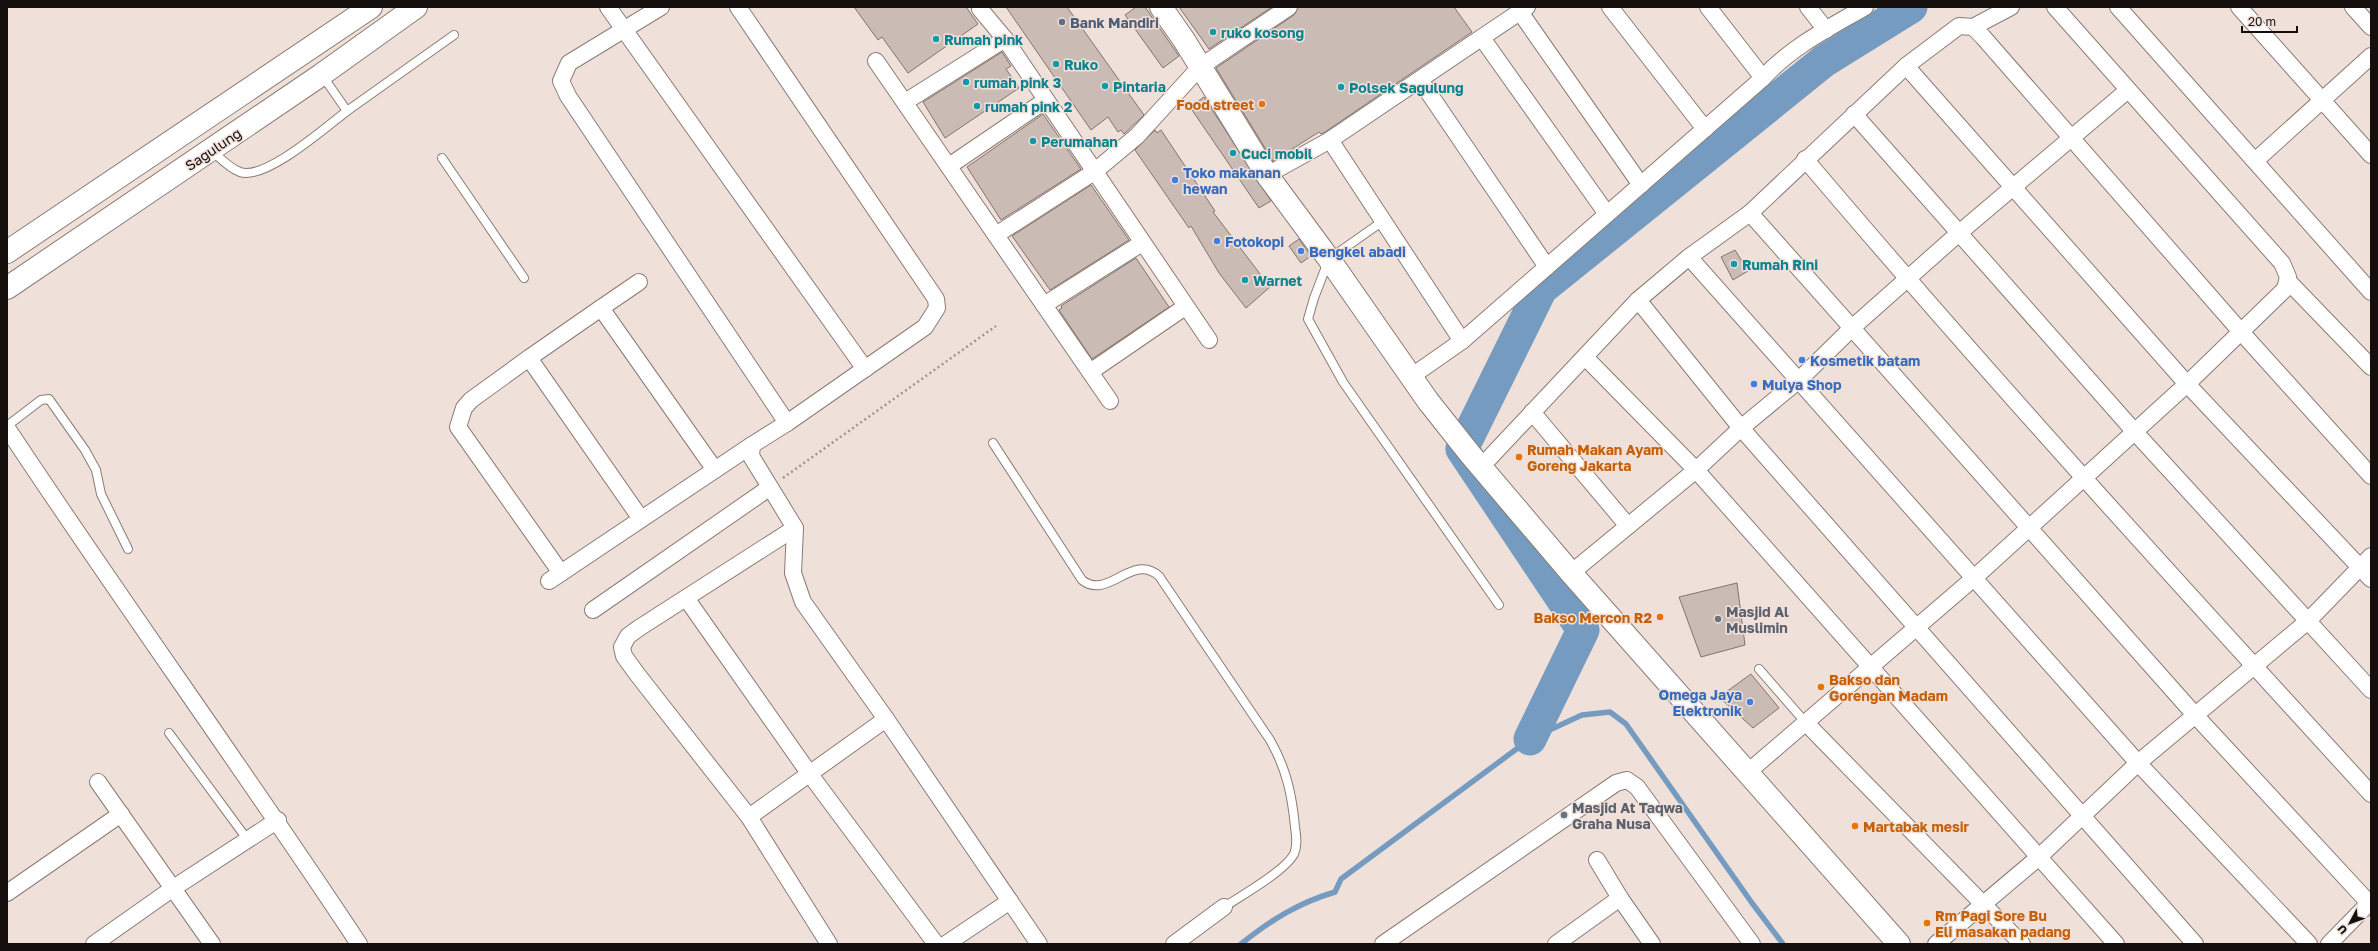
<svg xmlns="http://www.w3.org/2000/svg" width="2378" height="951" viewBox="0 0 2378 951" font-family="'Golos Text',sans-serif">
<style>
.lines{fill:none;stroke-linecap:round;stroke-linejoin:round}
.stream{stroke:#759cc0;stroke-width:5.5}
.river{stroke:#759cc0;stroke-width:33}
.building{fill:#cabbb4;stroke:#82746e}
.lane-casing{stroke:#8a7c76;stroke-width:10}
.street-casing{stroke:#8a7c76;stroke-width:18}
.secondary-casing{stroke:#8a7c76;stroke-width:24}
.path{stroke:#a0948f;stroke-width:2.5;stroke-dasharray:2 3;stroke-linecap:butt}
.lane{stroke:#fff;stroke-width:8}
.street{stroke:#fff;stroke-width:16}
.secondary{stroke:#fff;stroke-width:22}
.service-dot{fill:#5c6f8a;stroke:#f0e0da;stroke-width:1.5}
.culture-dot{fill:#0f9aa8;stroke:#f0e0da;stroke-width:1.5}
.food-dot{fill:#e8710a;stroke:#f0e0da;stroke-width:1.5}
.shop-dot{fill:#3f7fe0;stroke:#f0e0da;stroke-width:1.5}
.worship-dot{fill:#6b7280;stroke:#f0e0da;stroke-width:1.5}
.labels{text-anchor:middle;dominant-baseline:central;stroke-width:3;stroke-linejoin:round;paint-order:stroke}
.service-label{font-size:14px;font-weight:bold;fill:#4e5e75;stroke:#f0e0da;text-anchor:start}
.culture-label{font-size:14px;font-weight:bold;fill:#0d838f;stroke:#f0e0da;text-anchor:start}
.food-label{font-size:14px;font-weight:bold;fill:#c56008;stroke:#f0e0da;text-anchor:start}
.street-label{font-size:14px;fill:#140f0d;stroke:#f0e0da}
.shop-label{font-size:14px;font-weight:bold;fill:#366cbe;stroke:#f0e0da;text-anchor:start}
.worship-label{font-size:14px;font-weight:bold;fill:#5b616d;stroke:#f0e0da;text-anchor:start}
</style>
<rect width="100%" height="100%" fill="#f0e0da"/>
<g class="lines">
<!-- stream -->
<path class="stream" d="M1241,944c30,-24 57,-41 94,-52l6,-13 189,-140 52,-24 28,-3 16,12 126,179 31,41"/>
<!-- river -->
<polyline class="river" points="1530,739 1583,630 1462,449 1541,289 1824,61 1911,7"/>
</g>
<!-- building -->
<g class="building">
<polygon points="854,7 966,7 978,24 908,73 882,37 878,40"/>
<polygon points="1006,7 1067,7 1144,115 1124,134 1121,130 1118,132 1108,117 1091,130"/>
<polygon points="1136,7 1145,7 1179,56 1163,68 1125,15"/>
<polygon points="1179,7 1272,7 1209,49"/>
<polygon points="1298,7 1454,7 1472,32 1325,132 1321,134 1319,132 1273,161 1216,68 1294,15"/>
<polygon points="1002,52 1011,66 1006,69 1019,88 945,138 923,102"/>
<polygon points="1204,97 1271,201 1259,208 1190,107"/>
<polygon points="1043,114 1081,169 1001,220 967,167"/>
<polygon points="1155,130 1157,133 1161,130 1215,211 1213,212 1270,287 1246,308 1219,273 1191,226 1189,228 1135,150"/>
<polygon points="1091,185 1129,240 1050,290 1012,236"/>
<polygon points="1299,239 1311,256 1301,263 1289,246"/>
<polygon points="1735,250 1748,271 1733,280 1721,257"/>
<polygon points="1136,258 1169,307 1092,359 1059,310 1062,308 1061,306"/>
<polygon points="1737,583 1745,645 1701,657 1679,597"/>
<polygon points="1751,674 1779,708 1753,728 1719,697"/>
</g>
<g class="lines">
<!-- lane casing -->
<g class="lane-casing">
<g id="lane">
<polyline points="347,111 454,35"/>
<path d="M211,150c9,8 18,18 29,22 25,9 86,-45 107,-61l-25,-36"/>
<polyline points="442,158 524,278"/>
<polyline points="1383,221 1329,259 1314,298 1308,319 1343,382 1499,605"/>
<polyline points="7,426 41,400 49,399 85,450 96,470 101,494 128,549"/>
<path d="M993,443l89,137c26,21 50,-28 77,-4l111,164c16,28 22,54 25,87 1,8 3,18 -1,27 -9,17 -53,42 -70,53"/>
<polyline points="1759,669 1806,723"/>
<polyline points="169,733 247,839"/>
</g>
</g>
<!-- street casing -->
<g class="street-casing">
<g id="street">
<polyline points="608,7 865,369"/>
<polyline points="661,7 569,63 561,81 568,96 787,423"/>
<polyline points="738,7 936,299 937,308 925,327 787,423 752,445 751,456 795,528 793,573 803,602 886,719 1039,944"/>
<polyline points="1610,7 1705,129"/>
<polyline points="1708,7 1763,78"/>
<polyline points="1808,7 1826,30"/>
<polyline points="2118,7 2371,292"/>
<polyline points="2239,7 2371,155"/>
<polyline points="2353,7 2371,27"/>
<polyline points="980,9 1005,39 1209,340"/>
<polyline points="1520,12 1641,185"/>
<polyline points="1973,27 2011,7"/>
<polyline points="1482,38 1607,214"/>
<polyline points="876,61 1110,401"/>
<polyline points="1906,66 2187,384 2371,579"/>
<polyline points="1420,80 1547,267"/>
<polyline points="905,102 1005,39"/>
<polyline points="1854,114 2134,431 2371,690"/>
<polyline points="1330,140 1462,341"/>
<path d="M1805,159c183,216 375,426 566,635"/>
<polyline points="2255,161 2371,56"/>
<polyline points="949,166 1046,100"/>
<polyline points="1267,175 1330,140 1527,7"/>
<polyline points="1750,213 2195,715 2369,903"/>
<polyline points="996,235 1094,172 1137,136 1200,67 1289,7"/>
<polyline points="1689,257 2138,763 2309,944"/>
<polyline points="2288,281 2371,367"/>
<polyline points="1638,300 1741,428 2195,944"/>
<polyline points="1044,305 1142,243"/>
<polyline points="601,308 639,282"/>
<polyline points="1585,357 1696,470 2116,944"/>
<polyline points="529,358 601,308 715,470"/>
<polyline points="1090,372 1185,307"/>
<path d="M1412,376l50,-35 301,-263c28,-31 66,-50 102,-71"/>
<polyline points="1532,412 1628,526"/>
<path d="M7,428c115,174 237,342 352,516"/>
<polyline points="1481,467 1638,300 1689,257 1750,213 1906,66 1959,26 1973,27 1983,37 2242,333 2371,476"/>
<polyline points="795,528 639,628 628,636 622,647 624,656 637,674 749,817 829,944"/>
<polyline points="561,573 458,427 464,408 471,400 529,358 641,519"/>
<polyline points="1571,573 1696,470 1741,428 1799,380 1853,327 1959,233 2128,90"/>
<polyline points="549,581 752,445"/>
<polyline points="686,598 809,773 936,944"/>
<polyline points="593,610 769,488"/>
<polyline points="1806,723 2022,944"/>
<polyline points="1748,772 1974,578 2187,384 2285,289 2288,277 2282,263 2055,7"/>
<polyline points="98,782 212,944"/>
<polyline points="749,817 886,719"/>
<polyline points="1597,860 1620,898 1652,944"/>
<polyline points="7,893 121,814"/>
<polyline points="94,944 172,889 278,820"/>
<polyline points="946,944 1010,901"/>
<polyline points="1174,944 1224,907"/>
<polyline points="1383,944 1616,783 1627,780 1637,787 1752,944"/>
<polyline points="1556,944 1620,898"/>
<polyline points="1936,944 2039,857 2138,763 2308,621 2371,556"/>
<polyline points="2329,944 2371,901"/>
</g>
</g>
<!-- secondary casing -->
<g class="secondary-casing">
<g id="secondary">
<polyline points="1161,7 1184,40 1267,175 1329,259 1428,401 1470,454 1571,573 1899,944"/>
<polyline points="7,252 371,7"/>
<polyline points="7,288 321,75 416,7"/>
</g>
</g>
<!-- path -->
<polyline class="path" points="783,478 996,326"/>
<!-- lane -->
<use href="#lane" class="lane"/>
<!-- street -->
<use href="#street" class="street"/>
<!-- secondary -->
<use href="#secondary" class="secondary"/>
</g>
<!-- markers -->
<circle class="service-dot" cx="1062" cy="22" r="4"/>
<g class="culture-dot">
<circle cx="1213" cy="32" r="4"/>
<circle cx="936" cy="39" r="4"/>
<circle cx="1056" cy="64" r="4"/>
<circle cx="966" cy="82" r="4"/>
<circle cx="1105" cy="86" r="4"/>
<circle cx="1341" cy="87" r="4"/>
<circle cx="977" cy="106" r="4"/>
<circle cx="1033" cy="141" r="4"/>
<circle cx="1233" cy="153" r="4"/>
<circle cx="1734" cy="264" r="4"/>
<circle cx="1245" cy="280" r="4"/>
</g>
<g class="food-dot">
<circle cx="1262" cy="104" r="4"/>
<circle cx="1519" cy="457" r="4"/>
<circle cx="1660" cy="617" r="4"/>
<circle cx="1821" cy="687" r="4"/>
<circle cx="1855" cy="826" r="4"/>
<circle cx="1927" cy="923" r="4"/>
</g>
<g class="shop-dot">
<circle cx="1175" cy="180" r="4"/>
<circle cx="1217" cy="241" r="4"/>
<circle cx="1301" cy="251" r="4"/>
<circle cx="1802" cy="360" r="4"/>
<circle cx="1754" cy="384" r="4"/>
<circle cx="1750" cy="702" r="4"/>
</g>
<g class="worship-dot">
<circle cx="1718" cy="619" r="4"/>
<circle cx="1564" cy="815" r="4"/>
</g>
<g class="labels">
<!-- service labels -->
<g class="service-label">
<text x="1070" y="22">Bank Mandiri</text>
</g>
<!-- culture labels -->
<g class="culture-label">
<text x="1221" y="32">ruko kosong</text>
<text x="944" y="39">Rumah pink</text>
<text x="1064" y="64">Ruko</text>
<text x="974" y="82">rumah pink 3</text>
<text x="1113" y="86">Pintaria</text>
<text x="1349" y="87">Polsek Sagulung</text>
<text x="985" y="106">rumah pink 2</text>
<text x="1041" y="141">Perumahan</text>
<text x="1241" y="153">Cuci mobil</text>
<text x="1742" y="264">Rumah Rini</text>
<text x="1253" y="280">Warnet</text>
</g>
<!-- food labels -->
<g class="food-label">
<text x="1254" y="104" text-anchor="end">Food street</text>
<text x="1527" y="449">Rumah Makan Ayam<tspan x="1527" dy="16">Goreng Jakarta</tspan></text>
<text x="1652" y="617" text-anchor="end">Bakso Mercon R2</text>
<text x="1829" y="679">Bakso dan<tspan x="1829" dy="16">Gorengan Madam</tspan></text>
<text x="1863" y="826">Martabak mesir</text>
<text x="1935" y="915">Rm Pagi Sore Bu<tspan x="1935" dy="16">Eli masakan padang</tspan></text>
</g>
<!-- street labels -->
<g class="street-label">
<text transform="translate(213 149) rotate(-34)">Sagulung</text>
</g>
<!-- shop labels -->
<g class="shop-label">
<text x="1183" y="172">Toko makanan<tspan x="1183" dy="16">hewan</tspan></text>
<text x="1225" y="241">Fotokopi</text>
<text x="1309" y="251">Bengkel abadi</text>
<text x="1810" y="360">Kosmetik batam</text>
<text x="1762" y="384">Mulya Shop</text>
<text x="1742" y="694" text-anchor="end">Omega Jaya<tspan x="1742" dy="16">Elektronik</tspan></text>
</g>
<!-- worship labels -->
<g class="worship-label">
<text x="1726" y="611">Masjid Al<tspan x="1726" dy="16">Muslimin</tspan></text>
<text x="1572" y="807">Masjid At Taqwa<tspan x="1572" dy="16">Graha Nusa</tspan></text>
</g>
</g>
<!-- border -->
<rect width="2378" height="951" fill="none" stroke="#140f0d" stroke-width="16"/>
<!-- north arrow -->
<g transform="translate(2350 923) rotate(229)" stroke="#f0e0da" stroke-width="3" paint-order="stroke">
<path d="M0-3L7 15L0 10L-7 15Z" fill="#140f0d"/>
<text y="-6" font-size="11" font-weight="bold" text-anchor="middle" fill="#140f0d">U</text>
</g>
<!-- scale -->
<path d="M2242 26v6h55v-6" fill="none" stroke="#140f0d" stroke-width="2"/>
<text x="2248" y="26" font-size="12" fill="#140f0d" stroke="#f0e0da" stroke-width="3" paint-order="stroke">20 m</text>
</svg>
